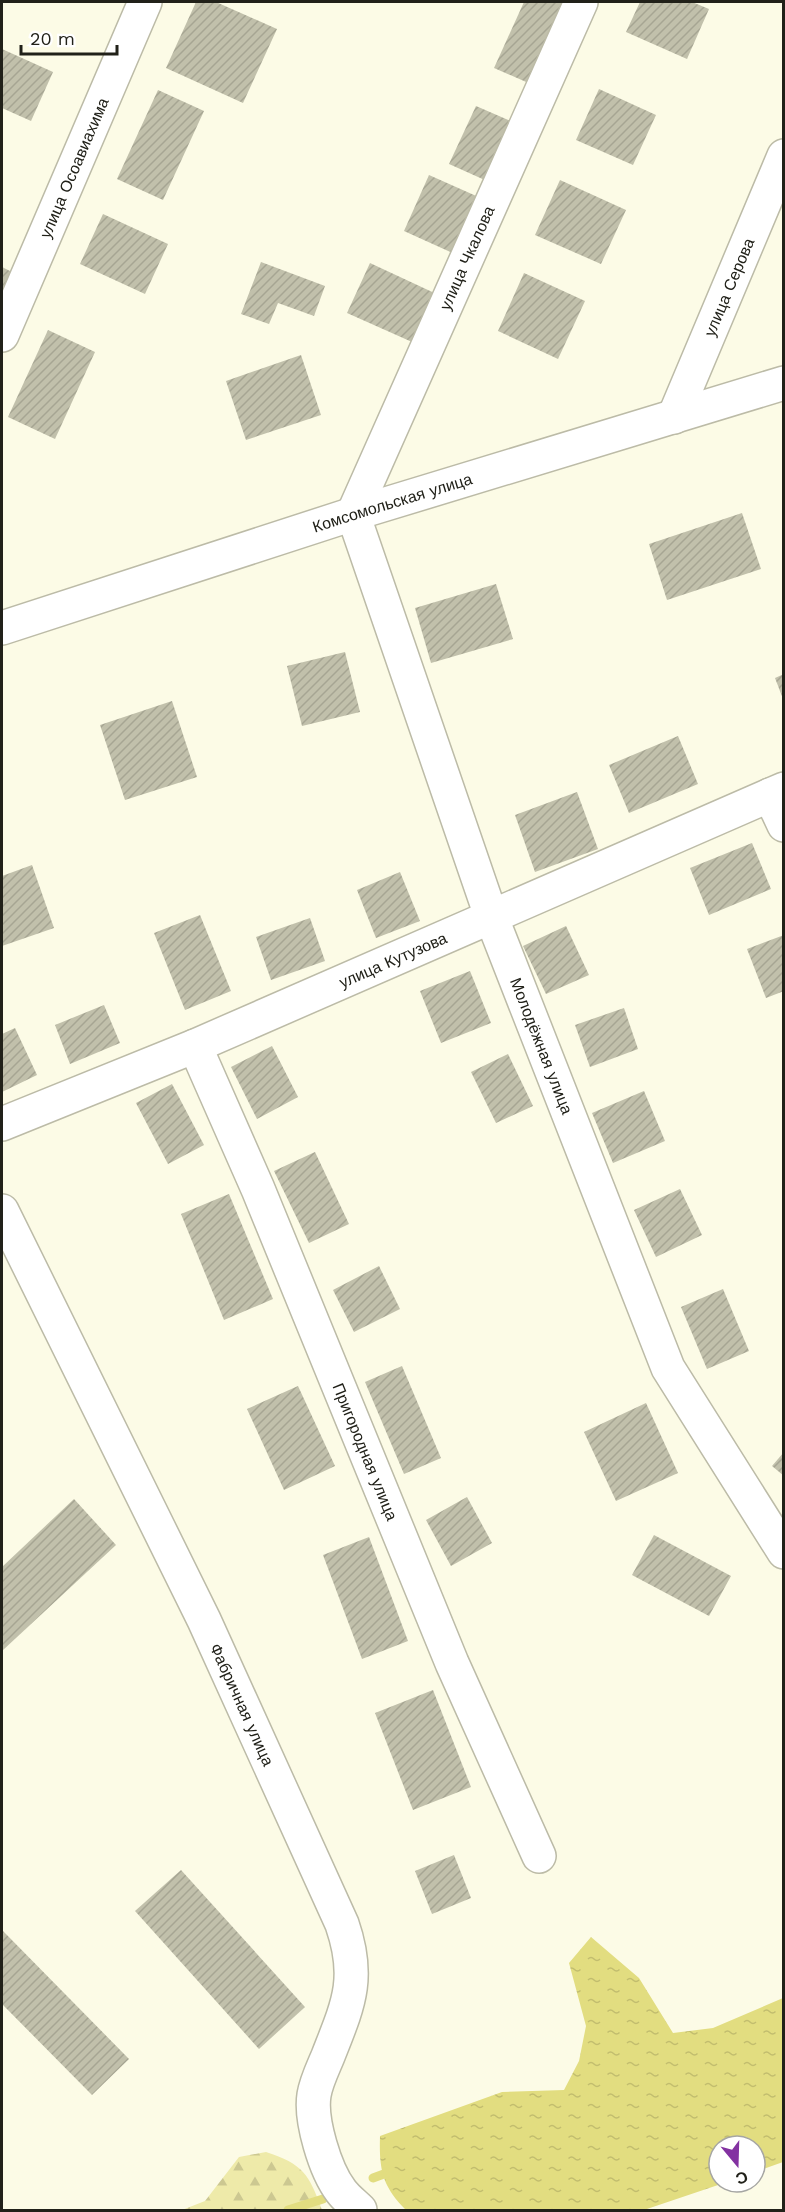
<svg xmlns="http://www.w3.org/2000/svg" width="785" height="2212" viewBox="0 0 785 2212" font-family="'Work Sans',sans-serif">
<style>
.forest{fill:url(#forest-firs)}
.water{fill:url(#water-ripples)}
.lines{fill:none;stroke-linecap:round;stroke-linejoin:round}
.stream{stroke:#e2dd80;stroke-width:9}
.building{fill:url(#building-hatch)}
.minor-casing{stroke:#bcbba7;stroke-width:36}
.minor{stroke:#fff;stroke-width:33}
.labels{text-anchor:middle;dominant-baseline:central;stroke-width:6;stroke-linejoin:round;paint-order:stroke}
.street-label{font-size:16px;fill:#212119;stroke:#fff}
</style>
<defs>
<pattern id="forest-firs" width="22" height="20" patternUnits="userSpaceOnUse" patternTransform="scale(1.5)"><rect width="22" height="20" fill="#eeeaa9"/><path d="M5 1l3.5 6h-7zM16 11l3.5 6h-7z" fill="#ccc891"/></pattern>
<pattern id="water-ripples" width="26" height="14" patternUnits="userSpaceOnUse" patternTransform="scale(1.5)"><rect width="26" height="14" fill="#e2dd80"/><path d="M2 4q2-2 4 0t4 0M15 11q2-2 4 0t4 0" fill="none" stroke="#c2bd6e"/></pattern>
<pattern id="building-hatch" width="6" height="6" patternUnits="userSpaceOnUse" patternTransform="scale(1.5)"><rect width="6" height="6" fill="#c1c0ab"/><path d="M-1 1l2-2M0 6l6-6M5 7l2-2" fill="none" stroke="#a6a593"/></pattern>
</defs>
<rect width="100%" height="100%" fill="#fcfbe6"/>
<!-- forest -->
<path class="forest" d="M266,2152c37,12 43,22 56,58h-140l23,-9 34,-44z"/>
<!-- water -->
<path class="water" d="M591,1937l48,41 34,55 40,-5 70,-30v164l-28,10v-26h-36v36h8l-83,28h-238c-24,-24 -27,-41 -26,-74l122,-44 62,-2 15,-29 7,-35 -17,-63z"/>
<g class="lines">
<!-- stream -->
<g class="stream">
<polyline points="373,2178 392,2171"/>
<polyline points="288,2210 323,2199"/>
</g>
</g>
<!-- building -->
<g class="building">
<polygon points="196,2 216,2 277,29 243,103 166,68"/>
<polygon points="524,2 571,2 533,85 494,68"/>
<polygon points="640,2 692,2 709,9 687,59 626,32"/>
<polygon points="2,49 53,72 31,121 2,108"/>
<polygon points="599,89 656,115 633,165 576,140"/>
<polygon points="158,90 204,111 163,200 117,179"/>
<polygon points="476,106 513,122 487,181 449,164"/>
<polygon points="429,175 483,199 457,255 404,231"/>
<polygon points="560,180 626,210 601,264 535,235"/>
<polygon points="103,214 168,244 145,294 80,264"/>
<polygon points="261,262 325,286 314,316 278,303 269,324 241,314"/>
<polygon points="370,263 443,297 421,346 347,313"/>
<polygon points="2,267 18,275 2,310"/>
<polygon points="524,273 585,301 558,359 498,331"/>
<polygon points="48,330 95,352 55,439 8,417"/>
<polygon points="301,355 321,415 246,440 226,381"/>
<polygon points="742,513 761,569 667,600 649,544"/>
<polygon points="496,584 513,639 431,663 415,608"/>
<polygon points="345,652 360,712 302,726 287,666"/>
<polygon points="784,674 784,699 783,699 775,678"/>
<polygon points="172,701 197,777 125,800 100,725"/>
<polygon points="678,736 698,784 629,813 609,765"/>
<polygon points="577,792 598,849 535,872 515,815"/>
<polygon points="752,843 771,889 709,915 690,868"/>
<polygon points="32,865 54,928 2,946 2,876"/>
<polygon points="400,872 420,921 376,938 357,890"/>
<polygon points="200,915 231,991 185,1010 154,933"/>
<polygon points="310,918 325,961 271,980 256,937"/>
<polygon points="566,926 589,975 546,994 523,946"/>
<polygon points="784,935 784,991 766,998 747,949"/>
<polygon points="470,971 491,1023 441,1043 420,991"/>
<polygon points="104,1005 120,1043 70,1064 55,1025"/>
<polygon points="624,1008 638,1049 590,1067 575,1025"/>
<polygon points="15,1028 37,1075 2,1092 2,1034"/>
<polygon points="272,1046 298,1097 257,1119 231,1067"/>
<polygon points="508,1054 533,1106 496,1123 471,1072"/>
<polygon points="172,1084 204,1145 168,1164 136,1103"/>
<polygon points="644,1091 665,1141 613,1163 592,1113"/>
<polygon points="315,1152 349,1224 309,1243 274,1171"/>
<polygon points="680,1189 702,1235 656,1257 634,1210"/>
<polygon points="229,1194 273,1299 224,1320 181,1214"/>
<polygon points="379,1266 400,1309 354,1332 333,1290"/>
<polygon points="723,1289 749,1351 707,1369 681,1307"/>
<polygon points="402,1366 441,1458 404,1474 365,1382"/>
<polygon points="298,1386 335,1466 284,1490 247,1409"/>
<polygon points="646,1403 678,1473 616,1501 584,1432"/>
<polygon points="784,1452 784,1476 772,1466"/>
<polygon points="467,1497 492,1543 451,1566 426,1520"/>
<polygon points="74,1499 116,1545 2,1651 2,1567"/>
<polygon points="654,1535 731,1576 709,1616 632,1575"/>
<polygon points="369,1537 408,1641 362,1659 323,1555"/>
<polygon points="433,1690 471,1787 413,1810 375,1713"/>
<polygon points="454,1855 471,1898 432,1914 415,1871"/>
<polygon points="181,1870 305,2007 259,2049 135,1911"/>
<polygon points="2,1930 129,2059 92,2095 2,2004"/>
</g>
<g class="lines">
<!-- minor casing -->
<g class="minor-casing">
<g id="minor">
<path id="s1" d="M581,2l-228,512 138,402 177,452 116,184"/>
<path id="s2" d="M2,335l143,-333"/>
<path id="s3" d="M674,417l110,-261"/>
<path id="s4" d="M2,628l351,-114 431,-131"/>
<polyline points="770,795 784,825"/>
<path id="s5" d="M195,1046l63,143 194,474 87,193"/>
<path id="s6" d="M2,1124l193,-78 589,-257"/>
<path id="s7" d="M2,1211l202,409 138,304c19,55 6,81 -14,132 -5,12 -12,26 -14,39 -4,25 11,75 27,96 5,7 13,13 19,19"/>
</g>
</g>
<!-- minor -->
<use href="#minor" class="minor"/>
</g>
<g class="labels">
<!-- street labels -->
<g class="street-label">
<text stroke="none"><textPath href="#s2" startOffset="182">улица Осоавиахима</textPath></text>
<text transform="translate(467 258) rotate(-66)">улица Чкалова</text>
<text stroke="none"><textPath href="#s3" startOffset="141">улица Серова</textPath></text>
<text stroke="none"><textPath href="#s4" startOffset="410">Комсомольская улица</textPath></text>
<text stroke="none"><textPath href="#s6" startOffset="424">улица Кутузова</textPath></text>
<text stroke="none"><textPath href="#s1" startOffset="1125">Молодёжная улица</textPath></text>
<text stroke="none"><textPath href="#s5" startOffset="440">Пригородная улица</textPath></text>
<text stroke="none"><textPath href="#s7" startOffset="549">Фабричная улица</textPath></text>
</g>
</g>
<!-- border -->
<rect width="785" height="2212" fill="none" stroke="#212119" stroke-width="6"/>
<!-- north arrow -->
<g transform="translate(737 2164) rotate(161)"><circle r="28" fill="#ffffff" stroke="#a6a6a3" stroke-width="1.5"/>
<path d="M0-4.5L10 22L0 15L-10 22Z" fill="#8332a1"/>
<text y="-9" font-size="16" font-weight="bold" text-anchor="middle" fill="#212119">С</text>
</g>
<!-- scale -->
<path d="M21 45v9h96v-9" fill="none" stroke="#212119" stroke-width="3"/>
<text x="30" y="45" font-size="18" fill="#212119" stroke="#ffffff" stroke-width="4.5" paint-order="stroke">20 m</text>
</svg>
